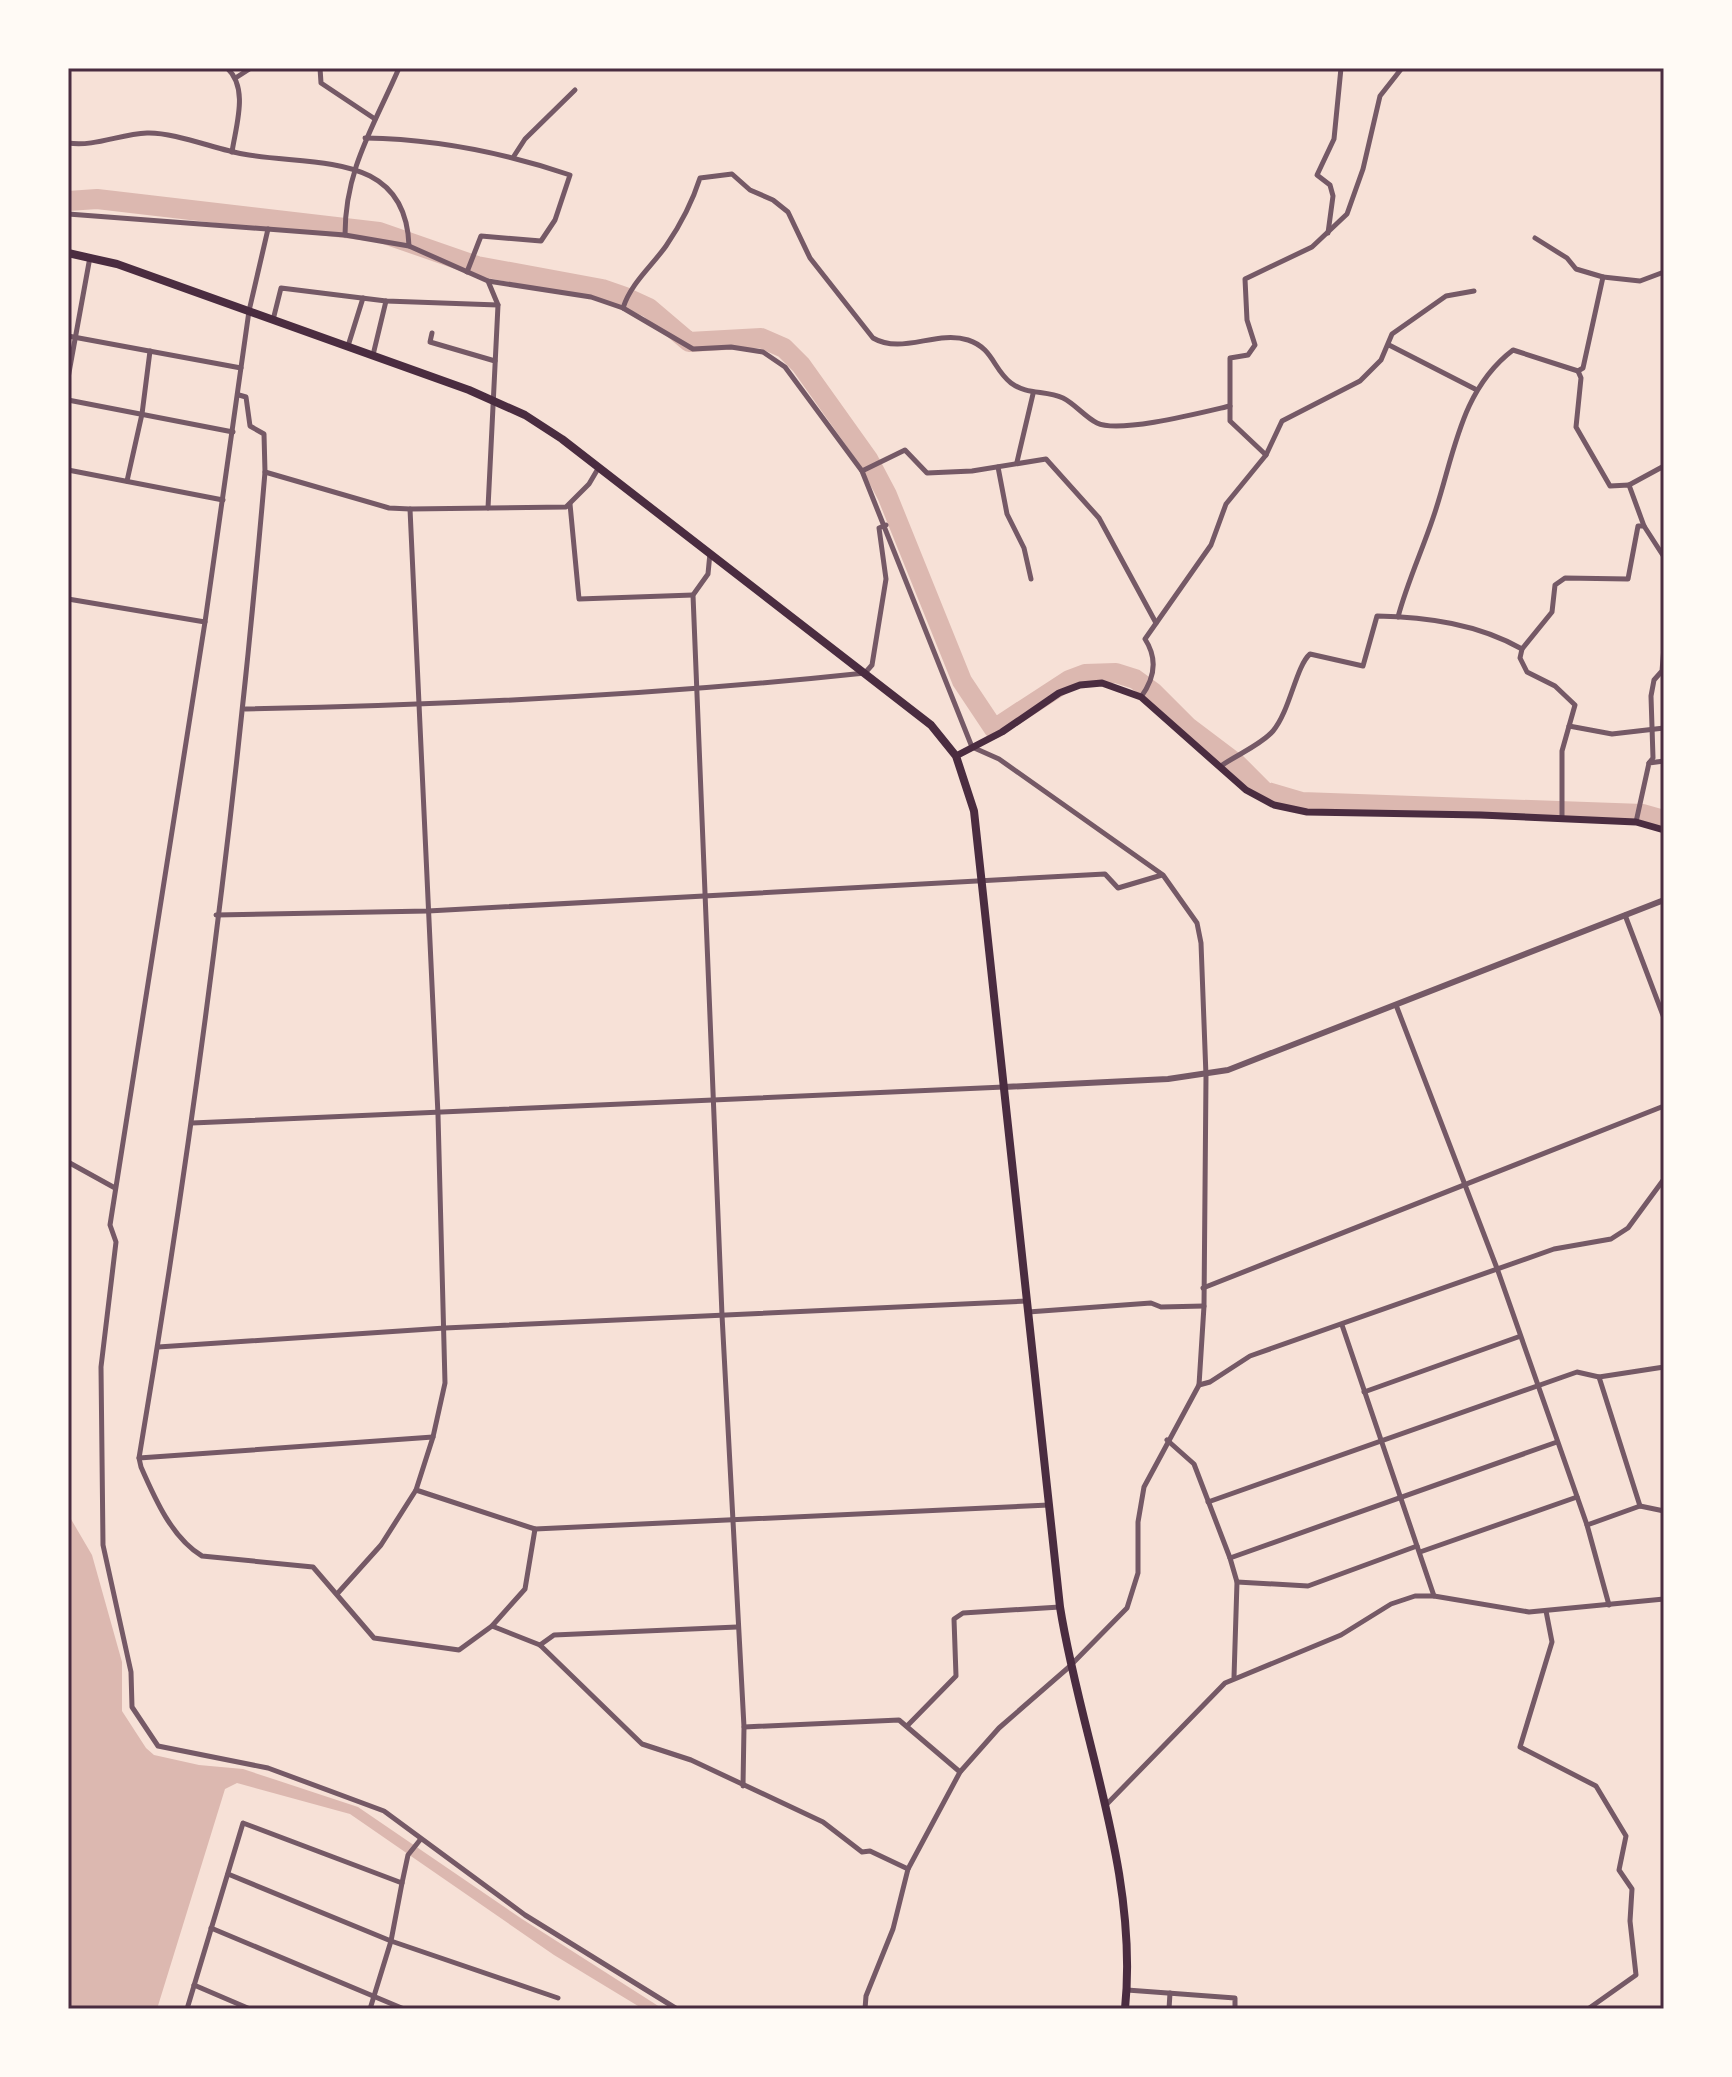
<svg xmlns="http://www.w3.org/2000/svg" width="1732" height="2077" viewBox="0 0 1732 2077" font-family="'Noto Sans',sans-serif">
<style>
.water{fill:#dcb8b0}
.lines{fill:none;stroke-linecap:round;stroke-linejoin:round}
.river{stroke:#dcb8b0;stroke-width:20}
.minor{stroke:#755966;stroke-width:5}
.tertiary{stroke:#755966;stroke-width:6}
.secondary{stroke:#4a2c40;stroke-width:7}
.primary{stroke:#4a2c40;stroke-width:8}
.neatline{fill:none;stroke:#4a2c40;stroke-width:3}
</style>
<rect width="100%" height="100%" fill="#f7e1d7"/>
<!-- water -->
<polygon class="water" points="68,1514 92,1555 122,1662 122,1711 146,1748 154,1755 199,1765 243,1769 358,1807 522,1919 663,2009 643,2009 554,1955 350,1814 237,1783 225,1789 157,2009 68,2009"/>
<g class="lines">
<!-- river -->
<polyline class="river" points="68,201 97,199 379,232 477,266 602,289 625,297 649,308 689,342 761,338 784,348 801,365 868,459 887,495 962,681 994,729 1069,680 1085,674 1116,673 1135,679 1153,692 1188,727 1237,764 1264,791 1302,802 1643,814 1664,820"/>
<!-- minor -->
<g class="minor">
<path d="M227,68c22,20 9,57 5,84"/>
<polyline points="320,68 321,83 375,119"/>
<polyline points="237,77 251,68"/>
<path d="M365,138c72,1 137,14 205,37l-15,45 -14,21 -60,-5 -14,36"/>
<path d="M68,143c27,4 52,-9 79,-10 27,-1 68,16 96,21 68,13 163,-5 166,92"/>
<polyline points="514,156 525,139 575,90"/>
<polyline points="68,214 345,235 409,246 488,281 591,297 623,308 693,349 731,347 763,352 785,367 862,471 972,747 999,759 1163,875 1197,923 1201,943 1206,1076 1204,1306 1199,1385 1144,1487 1138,1522 1138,1573 1127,1608 1069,1667 999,1728 960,1772 908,1869 893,1929 866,1996 865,2009"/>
<polyline points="268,229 249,311 205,622 110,1225 116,1242 101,1367 103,1545 131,1672 132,1707 158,1746 268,1768 384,1811 525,1915 677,2009"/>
<polyline points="1328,233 1333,196 1330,185 1317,175 1334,139 1341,68"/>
<path d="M345,235c0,-66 29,-109 54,-167"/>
<polyline points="1535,238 1567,258 1576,269 1603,277"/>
<path d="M623,308c8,-25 28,-41 43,-62 15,-22 26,-43 34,-68l32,-4 18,16 23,10 15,12 22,46 63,80c29,17 63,-8 95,2 25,8 25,29 43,43 16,12 35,7 52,15 12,6 22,19 34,25 22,11 107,-11 133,-17"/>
<polyline points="273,320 281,288 386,301 498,305"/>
<polyline points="432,333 430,342 495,361"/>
<polyline points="68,336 241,368"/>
<polyline points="1389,345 1475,389"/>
<polyline points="348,346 363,298"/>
<polyline points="373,355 386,301"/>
<polyline points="1578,371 1581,378 1576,427 1610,486 1629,485 1644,526 1664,557 1664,566"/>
<polyline points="68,378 90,257"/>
<path d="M239,395l7,2 4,29 14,8 1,38c-28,330 -71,659 -126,986l2,9c14,32 31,71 61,89l111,11 61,71 85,12 33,-24 33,-37 10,-60"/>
<polyline points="68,400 233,432"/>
<polyline points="1266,455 1230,421 1230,358 1248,355 1255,345 1247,320 1245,279 1312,247 1347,214 1363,169 1380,96 1402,68"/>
<polyline points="1017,462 1033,394"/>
<polyline points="998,467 1007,514 1024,548 1031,579"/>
<polyline points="68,470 223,500"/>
<polyline points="862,471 905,450 927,473 972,471 1046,459 1099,518 1156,623"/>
<polyline points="265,472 389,508 410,509 566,507 589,484 599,467"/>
<polyline points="127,481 142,414 150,351"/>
<polyline points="1629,485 1664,466"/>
<polyline points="570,504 579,599 693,595"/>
<polyline points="488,508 498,305 488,281"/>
<polyline points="710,553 708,574 693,595 722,1315 744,1727 743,1786"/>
<polyline points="68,599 205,622"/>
<path d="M1398,617c9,-34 24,-66 35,-99 21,-60 26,-127 80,-168l65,21 5,-3 20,-91 37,4 24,-9"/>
<polyline points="1522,649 1520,658 1527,672 1555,686 1575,705 1562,751 1562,818"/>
<path d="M1141,697c14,-19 17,-38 4,-58l66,-94 15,-41 40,-49 16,-34 78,-40 21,-21 11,-26 54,-38 28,-5"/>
<path d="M245,709c208,-4 414,-14 620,-36l7,-8 14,-86 -7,-51 7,-3"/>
<polyline points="1569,726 1612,734 1664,728"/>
<polyline points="1649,763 1653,758 1651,696 1654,680 1662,671 1664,647"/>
<path d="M1221,766c15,-11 40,-21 52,-35 17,-20 23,-65 37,-77l53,12 14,-50c50,1 101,8 145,33l30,-37 3,-27 10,-7 63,1 10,-53h6"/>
<polyline points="1636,822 1649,763 1664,761"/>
<polyline points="216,915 428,911 1105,874 1118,888 1162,875"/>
<polyline points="1625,915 1664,1018"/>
<polyline points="1396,1005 1498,1271 1587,1525 1609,1605"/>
<polyline points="192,1123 1004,1087"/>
<polyline points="68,1162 115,1188"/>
<polyline points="1203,1288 1664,1106"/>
<polyline points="1028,1312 1151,1303 1161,1307 1204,1306"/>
<polyline points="1342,1325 1434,1596"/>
<polyline points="158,1347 445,1328 1027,1301"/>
<polyline points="1599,1377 1640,1506"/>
<polyline points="1199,1385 1210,1382 1250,1356 1554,1249 1611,1239 1628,1228 1664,1179"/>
<polyline points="1364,1392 1518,1337"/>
<polyline points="1167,1440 1194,1464 1230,1558 1237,1582 1234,1677"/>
<polyline points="139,1458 433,1437"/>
<polyline points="416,1490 535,1529 1049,1505"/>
<polyline points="1208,1502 1577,1372 1599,1377 1664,1367"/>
<polyline points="1587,1525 1640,1506 1664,1511"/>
<polyline points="1420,1552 1577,1497"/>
<polyline points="1230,1558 1557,1442"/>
<polyline points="1237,1582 1308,1586 1417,1546"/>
<polyline points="337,1594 381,1545 416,1490 433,1437 445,1383 438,1115 410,509"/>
<polyline points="1546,1611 1552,1642 1520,1747 1596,1786 1626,1836 1619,1870 1632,1889 1630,1921 1636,1975 1588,2009"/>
<polyline points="492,1626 540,1645 642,1744 691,1760 823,1822 862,1852 870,1851 908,1869"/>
<polyline points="540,1645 554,1635 737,1627"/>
<polyline points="908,1725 956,1676 954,1619 963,1613 1060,1607"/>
<polyline points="744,1727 899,1720 960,1772"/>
<polyline points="1105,1806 1225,1683 1341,1635 1391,1604 1415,1596 1434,1596 1529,1612 1664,1599"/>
<polyline points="228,1874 391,1941 558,1998"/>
<polyline points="211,1928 404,2009"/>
<polyline points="194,1985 250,2009"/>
<polyline points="1127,1990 1235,1998 1235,2009"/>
<polyline points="187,2009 243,1823 402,1883 408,1855 420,1840"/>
<polyline points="370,2009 391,1941 402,1883"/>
<polyline points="1169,2009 1170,1993"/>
</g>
<!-- tertiary -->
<polyline class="tertiary" points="1004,1087 1168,1079 1228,1070 1664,900"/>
<!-- secondary -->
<polyline class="secondary" points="956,756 1002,732 1059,693 1080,685 1102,683 1141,697 1246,790 1274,805 1307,812 1481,815 1636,822 1664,830"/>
<!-- primary -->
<path class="primary" d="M68,253l49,11 352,126 56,25 37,24 369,286 25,31 18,55 86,796c21,132 79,266 65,402"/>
</g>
<!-- border -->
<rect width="1732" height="2077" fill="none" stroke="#fffaf5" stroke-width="140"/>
<rect x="70" y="70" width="1592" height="1937" class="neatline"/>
</svg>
